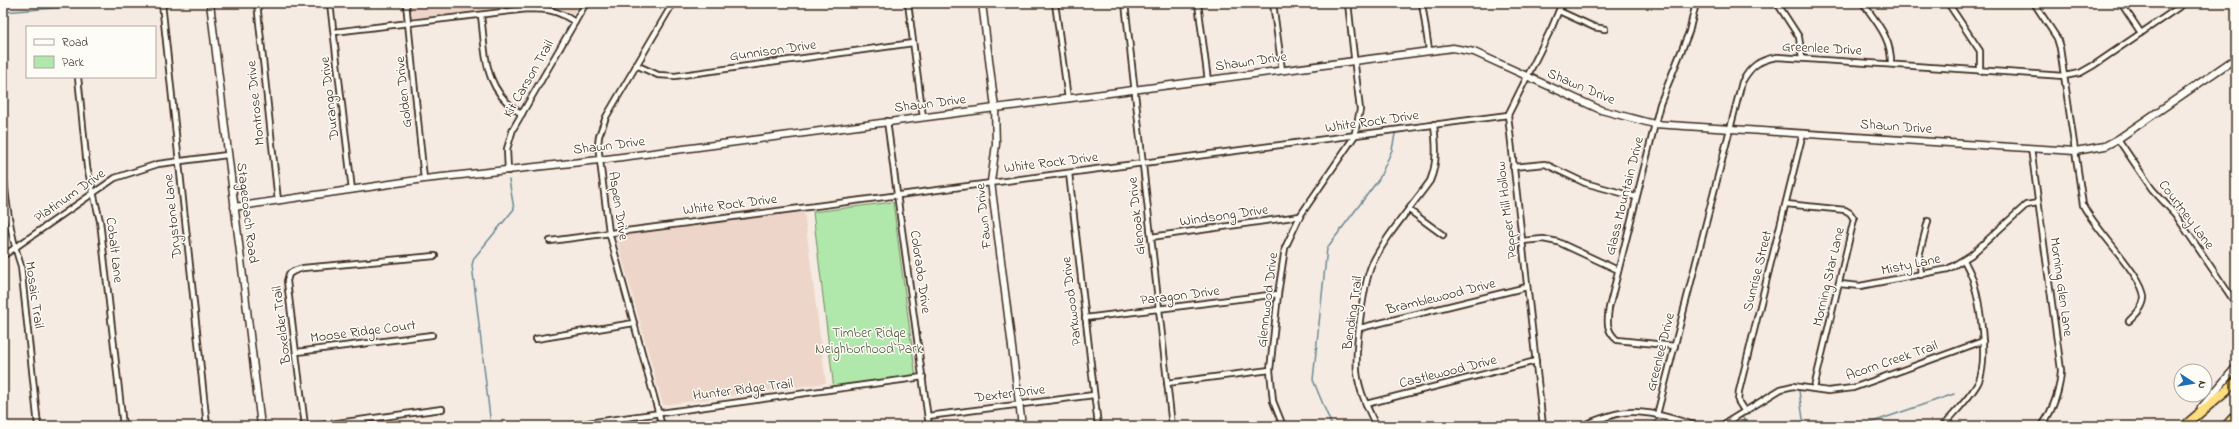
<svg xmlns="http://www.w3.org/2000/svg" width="2239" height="429" viewBox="0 0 2239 429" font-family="'Indie Flower',sans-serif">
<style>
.built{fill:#edd6c9}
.green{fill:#b0e7ab;stroke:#768864}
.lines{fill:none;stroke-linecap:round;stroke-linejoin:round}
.stream{stroke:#678a95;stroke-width:1.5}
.street-casing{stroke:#3b2a1e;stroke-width:8}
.secondary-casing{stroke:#3b2a1e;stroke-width:9}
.highway-casing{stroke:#3b2a1e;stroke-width:11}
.street{stroke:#fdfcf7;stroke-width:4.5}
.secondary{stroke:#fdfcf7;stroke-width:6}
.highway{stroke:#fddf80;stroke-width:8}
.labels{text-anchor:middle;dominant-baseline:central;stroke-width:3;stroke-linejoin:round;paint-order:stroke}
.street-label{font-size:14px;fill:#3b2a1e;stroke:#fdfcf7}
.park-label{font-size:14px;fill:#585941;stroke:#fdfcf7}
</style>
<rect width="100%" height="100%" fill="#f6ebe2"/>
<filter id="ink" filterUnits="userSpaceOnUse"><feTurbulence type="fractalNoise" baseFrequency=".025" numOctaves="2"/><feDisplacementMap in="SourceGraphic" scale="8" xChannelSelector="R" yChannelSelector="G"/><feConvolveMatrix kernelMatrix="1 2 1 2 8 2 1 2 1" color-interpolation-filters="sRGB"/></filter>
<g filter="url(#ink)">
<!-- built -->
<g class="built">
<polygon points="410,3 535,3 411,19"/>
<polygon points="552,3 580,3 573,14"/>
<polygon points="804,211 826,383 663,405 616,236"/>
</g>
<!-- green -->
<polygon class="green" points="893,202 916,378 834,390 813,212"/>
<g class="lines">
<!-- stream -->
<g class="stream">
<polyline points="3,12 118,3"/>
<polyline points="1799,391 1804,426"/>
<polyline points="1741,415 1748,426"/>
<polyline points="491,426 472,265 474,258 514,209 509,180"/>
<polyline points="1332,426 1313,380 1327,248 1379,179 1392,150 1395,134"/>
<polyline points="1654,426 1656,419"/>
<polyline points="1861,426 1954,394"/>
</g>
<!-- street casing -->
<g class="street-casing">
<g id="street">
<polyline points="162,3 207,426"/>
<polyline points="257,3 278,201"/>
<polyline points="330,3 352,190"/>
<polyline points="406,3 424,179"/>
<polyline points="908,3 923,117"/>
<polyline points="1055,3 1068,99"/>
<polyline points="1125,3 1172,426"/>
<polyline points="1198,3 1208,81"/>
<polyline points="1273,3 1282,70"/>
<polyline points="1422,3 1429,50"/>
<polyline points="1777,3 1799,37 1802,58"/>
<path d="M1863,3c14,20 29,36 28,61"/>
<polyline points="1948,3 1980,51 1980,71"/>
<path d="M2034,3l23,35 3,10 23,157c10,22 62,73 61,93 -1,10 -8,16 -15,23"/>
<polyline points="2121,3 2141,33"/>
<polyline points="1559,11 1594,27 1605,29"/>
<path d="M481,15c5,41 2,75 41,99"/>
<path d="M334,32l193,-23c22,0 30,1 48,13"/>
<polyline points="636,65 658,75 675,76 913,43"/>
<polyline points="78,77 87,167 100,221 123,426"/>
<polyline points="887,121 929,426"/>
<polyline points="2118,139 2152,189 2175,214 2236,304"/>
<path d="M2031,148l30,222c-1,21 -7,38 -19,56"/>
<polyline points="1513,167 1545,164 1585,183 1636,197"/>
<path d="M3,169c3,33 7,65 18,97l17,160"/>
<polyline points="508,171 507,149 513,129 586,3"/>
<polyline points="1069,173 1098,426"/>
<polyline points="1786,204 1845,210 1850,213 1854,219 1814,388"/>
<polyline points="1409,210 1443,235"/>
<polyline points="1151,237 1300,216"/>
<polyline points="550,241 1508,115"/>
<polyline points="1522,241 1543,239 1558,242 1618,270"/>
<polyline points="3,256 115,178 158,164 227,155"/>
<polyline points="1921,275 1919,256 1928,221"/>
<polyline points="1839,284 1860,286 1948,269 1971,255 2026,205 2038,203"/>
<polyline points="1085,318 1278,294"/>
<polyline points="1360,328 1527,287"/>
<polyline points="536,339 634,323"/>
<path d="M1675,346l-58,-6c-11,-9 -10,-19 -8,-32l51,-204 29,-72 7,-29"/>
<polyline points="297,352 432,335"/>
<polyline points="1167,383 1270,370"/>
<polyline points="1366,404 1536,361"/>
<polyline points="1745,412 1738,401 1739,391 1803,133"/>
<path d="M1657,415l85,-333c9,-16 17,-22 35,-25l287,19 16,-3 14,-8 91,-62"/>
<polyline points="928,416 1094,395"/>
<polyline points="305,426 287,281 289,274 294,271 303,268 435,256"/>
<polyline points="315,426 442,409"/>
<polyline points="566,426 923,377"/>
<polyline points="662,426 609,232 598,145 599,136 606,117 673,3"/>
<polyline points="1283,426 1273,401 1270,370 1278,294 1285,248 1300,216 1354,137 1360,110 1348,3"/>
<path d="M1376,426c-8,-17 -17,-35 -19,-54 -2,-24 6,-87 15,-108 13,-27 40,-58 58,-83 8,-19 6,-37 4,-57"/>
<polyline points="1543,426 1508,115 1552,27 1562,3"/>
<path d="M1580,426c12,-4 24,-9 36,-12 26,-7 57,5 82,12"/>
<polyline points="1721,426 1781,389 1793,386 1828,391 1853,388 1983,341"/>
<path d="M1943,426c12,-14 26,-27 35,-43 11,-21 2,-81 -5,-103 -2,-7 -6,-13 -9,-20"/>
</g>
</g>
<!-- secondary casing -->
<g class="secondary-casing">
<g id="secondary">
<polyline points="210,3 261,426"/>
<polyline points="982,3 995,108 996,144 991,182 1022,426"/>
<polyline points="234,207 424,179 599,160 1453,48 1474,52 1601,110 1654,124 2075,151 2105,146 2118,139 2236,58"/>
<polyline points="2201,408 2236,367"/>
</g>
</g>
<!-- highway casing -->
<g class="highway-casing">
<g id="highway">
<polyline points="2188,423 2236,382"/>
<polyline points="2226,426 2236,415"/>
</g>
</g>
<!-- street -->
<use href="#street" class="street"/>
<!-- secondary -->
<use href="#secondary" class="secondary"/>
<!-- highway -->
<use href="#highway" class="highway"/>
</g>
</g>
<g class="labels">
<!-- street labels -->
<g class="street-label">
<text transform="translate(1822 49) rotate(3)">Greenlee Drive</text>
<text transform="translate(773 51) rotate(-8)">Gunnison Drive</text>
<text transform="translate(1251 62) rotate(-8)">Shawn Drive</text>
<text transform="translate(529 79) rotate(-60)">Kit Carson Trail</text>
<text transform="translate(1581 87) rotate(23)">Shawn Drive</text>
<text transform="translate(404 92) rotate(-96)">Golden Drive</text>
<text transform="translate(330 98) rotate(-97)">Durango Drive</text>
<text transform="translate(256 103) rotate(-96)">Montrose Drive</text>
<text transform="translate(930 104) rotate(-7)">Shawn Drive</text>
<text transform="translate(1372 122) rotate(-8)">White Rock Drive</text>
<text transform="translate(1896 127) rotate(4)">Shawn Drive</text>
<text transform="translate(609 146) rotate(-7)">Shawn Drive</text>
<text transform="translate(1051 163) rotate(-7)">White Rock Drive</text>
<text transform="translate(70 196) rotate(-35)">Platinum Drive</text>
<text transform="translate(1625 196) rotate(-76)">Glass Mountain Drive</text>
<text transform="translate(730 205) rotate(-7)">White Rock Drive</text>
<text transform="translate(618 206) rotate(81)">Aspen Drive</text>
<text transform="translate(1507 210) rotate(-97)">Pepper Mill Hollow</text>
<text transform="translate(247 213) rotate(83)">Stagecoach Road</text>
<text transform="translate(2186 215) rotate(53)">Courtney Lane</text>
<text transform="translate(173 216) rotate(-96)">Drystone Lane</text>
<text transform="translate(984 216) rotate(-96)">Fawn Drive</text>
<text transform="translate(1137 216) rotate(-96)">Glenoak Drive</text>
<text transform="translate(1224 216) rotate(-8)">Windsong Drive</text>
<text transform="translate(114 250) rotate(83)">Cobalt Lane</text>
<text transform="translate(1911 265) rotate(-12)">Misty Lane</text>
<text transform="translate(1758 271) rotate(-76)">Sunrise Street</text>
<text transform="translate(920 272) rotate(82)">Colorado Drive</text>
<text transform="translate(1829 277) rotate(-77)">Morning Star Lane</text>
<text transform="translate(2061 287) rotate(82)">Morning Glen Lane</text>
<text transform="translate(34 295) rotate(82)">Mosaic Trail</text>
<text transform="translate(1180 296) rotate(-7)">Paragon Drive</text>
<text transform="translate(1441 297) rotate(-14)">Bramblewood Drive</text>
<text transform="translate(1268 300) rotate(-83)">Glennwood Drive</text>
<text transform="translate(1072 301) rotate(-97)">Parkwood Drive</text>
<text transform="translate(1353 313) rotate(-82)">Bending Trail</text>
<text transform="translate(282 325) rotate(-97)">Boxelder Trail</text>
<text transform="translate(363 332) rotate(-7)">Moose Ridge Court</text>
<text transform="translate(1661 352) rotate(-76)">Greenlee Drive</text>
<text transform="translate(1892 361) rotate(-19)">Acorn Creek Trail</text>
<text transform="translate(1448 372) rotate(-14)">Castlewood Drive</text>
<text transform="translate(743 390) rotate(-7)">Hunter Ridge Trail</text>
<text transform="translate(1010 394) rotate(-7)">Dexter Drive</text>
</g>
<!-- park labels -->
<g class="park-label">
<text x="869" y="333">Timber Ridge<tspan x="869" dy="16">Neighborhood Park</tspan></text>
</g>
</g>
<!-- margin -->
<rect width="2239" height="429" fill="none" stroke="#fdfcf7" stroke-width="16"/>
<rect x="8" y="8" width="2223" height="413" fill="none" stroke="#3b2a1e" stroke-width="1.5" filter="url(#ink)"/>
<!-- legend -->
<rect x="26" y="26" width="130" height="52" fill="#fdfcf7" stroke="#afa8a0"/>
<rect x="34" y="39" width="20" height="6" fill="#fdfcf7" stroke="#afa8a0"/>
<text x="62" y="46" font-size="12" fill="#3b2a1e">Road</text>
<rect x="34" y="56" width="20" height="12" fill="#b0e7ab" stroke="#afa8a0"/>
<text x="62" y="66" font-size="12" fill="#3b2a1e">Park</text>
<!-- north arrow -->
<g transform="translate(2193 383) rotate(102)"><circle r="19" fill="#fdfcf7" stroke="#afa8a0"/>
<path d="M0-3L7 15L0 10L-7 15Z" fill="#1f6fb2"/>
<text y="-6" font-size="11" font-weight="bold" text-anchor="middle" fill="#3b2a1e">N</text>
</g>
</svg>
